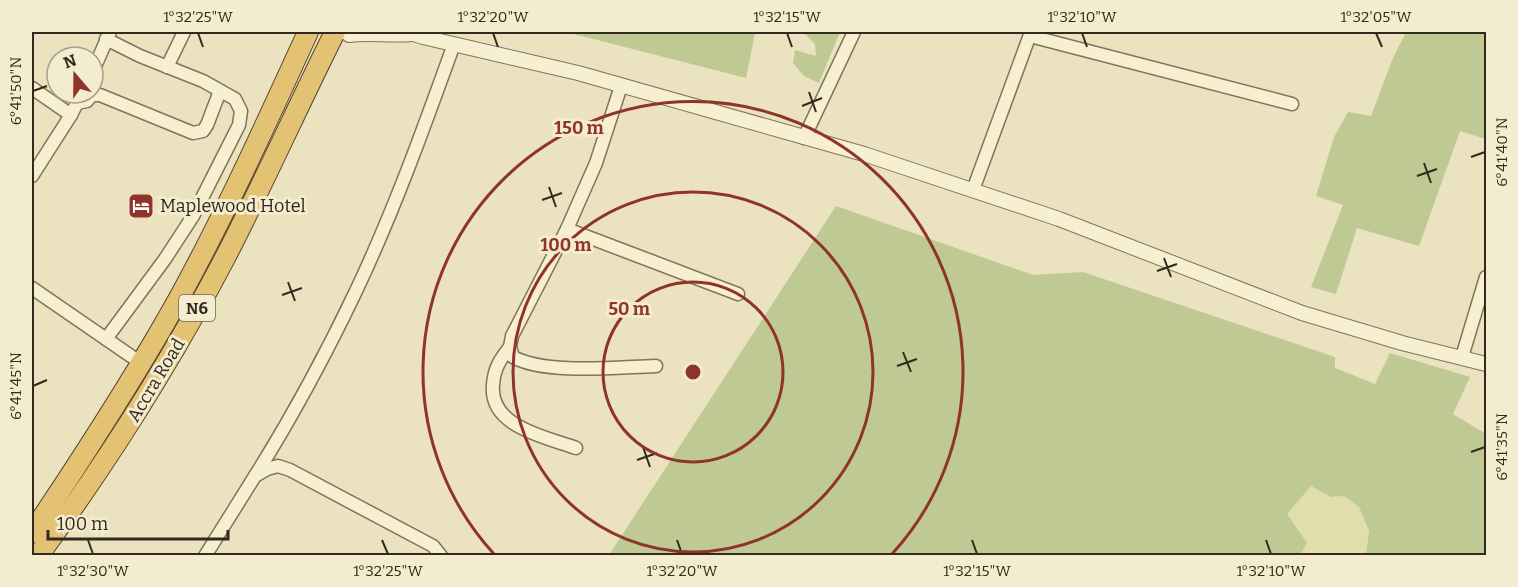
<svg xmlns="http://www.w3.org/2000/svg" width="1518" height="587" viewBox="0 0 1518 587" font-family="Bitter,serif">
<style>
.farmland{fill:#e1ddad}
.green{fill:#bec994}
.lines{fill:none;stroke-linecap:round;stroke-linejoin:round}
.minor-casing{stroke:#837358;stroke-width:15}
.tertiary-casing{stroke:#837358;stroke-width:16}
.trunk-casing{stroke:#51402d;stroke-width:22}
.minor{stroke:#f7efd1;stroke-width:12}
.tertiary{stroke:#f7efd1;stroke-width:14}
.trunk{stroke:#e4c274;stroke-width:20}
.ticks{fill:none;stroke:#33291c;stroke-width:2}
.ring{fill:none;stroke:#8f332b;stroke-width:3}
.labels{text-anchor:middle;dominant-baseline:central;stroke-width:6;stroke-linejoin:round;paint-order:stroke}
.shield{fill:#f3ecce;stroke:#6d6451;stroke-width:1.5}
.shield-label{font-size:16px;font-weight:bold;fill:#33291c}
.poi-label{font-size:18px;fill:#33291c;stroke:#f3ecce;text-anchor:start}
.street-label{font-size:18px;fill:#33291c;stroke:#f3ecce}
.centre{fill:#8f332b;stroke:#f3ecce;stroke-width:3}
.ring-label{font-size:18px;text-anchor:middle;font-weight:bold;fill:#8f332b;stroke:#f3ecce;stroke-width:6;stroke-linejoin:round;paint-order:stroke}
.neatline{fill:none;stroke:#33291c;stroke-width:2}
.ticks-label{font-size:15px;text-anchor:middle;fill:#33291c}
</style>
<rect width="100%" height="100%" fill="#ebe2bf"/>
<!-- farmland -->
<polygon class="farmland" points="1310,486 1331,497 1344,496 1359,507 1369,531 1366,555 1300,555 1307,543 1287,514"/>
<!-- green -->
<g class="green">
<polygon points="566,32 765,32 766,34 755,33 746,78"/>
<polygon points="803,32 840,32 819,83 804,76 793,63 795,50 816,56 815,44"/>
<polygon points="1406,32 1486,32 1486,139 1460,131 1419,246 1357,228 1336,294 1311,287 1343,205 1316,196 1334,137 1348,112 1371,116 1393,58"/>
<polygon points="836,206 1033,275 1083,272 1335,357 1335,368 1375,384 1390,353 1470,377 1453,414 1486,434 1486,555 1366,555 1369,531 1359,507 1344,496 1331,497 1311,486 1287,514 1307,543 1300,555 609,555"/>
</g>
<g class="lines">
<!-- minor casing -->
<g class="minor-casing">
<g id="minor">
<polyline points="1030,36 1292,104"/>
<polyline points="106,39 140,56 203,81 235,99 241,111 239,125 193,216 165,259 106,339"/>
<polyline points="167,67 184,32"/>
<polyline points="93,71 110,32"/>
<path d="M621,86l-25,77 -29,66 -55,107 -2,11 3,10c34,18 104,10 143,9"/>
<polyline points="32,88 71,115"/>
<polyline points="77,103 87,101 92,95 100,95 193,133 203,131 207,125 220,91"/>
<polyline points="804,138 854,32"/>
<polyline points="32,176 71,115 82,93"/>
<polyline points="973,190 1031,32"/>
<polyline points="567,229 738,294"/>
<polyline points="32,288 141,363"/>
<path d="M510,347c-10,12 -16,22 -17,38 -4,42 53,52 83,63"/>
<polyline points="1462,357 1486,277"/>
<path d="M255,476c37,-59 71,-122 101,-185 38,-80 68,-164 98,-247"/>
<polyline points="205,556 255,476 267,469 278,466 290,470 433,546 441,556"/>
</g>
</g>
<!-- tertiary casing -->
<g class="tertiary-casing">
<g id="tertiary">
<polyline points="408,32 423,37 578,73 864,154 1059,219 1302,313 1402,343 1486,364"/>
<path d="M349,35c21,-3 41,1 63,-1"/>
</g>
</g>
<!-- trunk casing -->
<g class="trunk-casing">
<g id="trunk">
<path d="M32,533c51,-76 102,-154 147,-235 48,-87 88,-177 129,-266"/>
<path d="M38,556c70,-95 133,-195 188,-300 38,-74 72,-150 109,-224"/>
</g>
</g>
<!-- minor -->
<use href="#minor" class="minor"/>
<!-- tertiary -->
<use href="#tertiary" class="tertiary"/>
<!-- trunk -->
<use href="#trunk" class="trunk"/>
</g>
<!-- ticks -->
<path class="ticks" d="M198,33l5,14M493,33l5,14M787,33l5,14M1082,33l5,14M1376,33l6,14M33,91l14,-5M809,92l7,20M802,106l20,-8M1471,157l14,-5M1424,163l7,20M1417,176l20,-7M549,187l7,20M542,200l20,-7M1164,258l7,19M1157,271l20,-7M288,282l7,19M282,295l20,-7M903,352l8,20M897,366l20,-7M33,386l14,-6M643,447l7,20M1471,452l14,-5M637,460l20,-7M88,540l5,14M382,540l6,14M677,540l5,14M972,540l5,14M1266,540l5,14"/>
<!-- distance rings -->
<g class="ring">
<circle cx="693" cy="372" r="90"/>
<circle cx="693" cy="372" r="180"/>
<path d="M494 554A270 270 0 1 1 892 554"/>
</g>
<!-- icons -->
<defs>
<g id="hotel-square" transform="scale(1.35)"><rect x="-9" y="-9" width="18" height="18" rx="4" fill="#8f332b" stroke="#f3ecce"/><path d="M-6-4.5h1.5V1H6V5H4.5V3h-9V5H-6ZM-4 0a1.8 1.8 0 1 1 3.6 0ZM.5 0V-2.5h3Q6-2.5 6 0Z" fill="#fff"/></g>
</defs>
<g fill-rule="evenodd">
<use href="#hotel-square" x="141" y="206"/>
</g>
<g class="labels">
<!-- shield labels -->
<rect class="shield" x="179" y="295" width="36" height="26" rx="4.5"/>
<g class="shield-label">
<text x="197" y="308">N6</text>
</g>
<!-- poi labels -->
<g class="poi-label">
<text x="160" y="206">Maplewood Hotel</text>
</g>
<!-- street labels -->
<g class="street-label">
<text transform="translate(156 380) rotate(-59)">Accra Road</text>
</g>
</g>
<circle cx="693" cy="372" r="9" class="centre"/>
<g class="ring-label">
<text x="579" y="134">150 m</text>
<text x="566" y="251">100 m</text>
<text x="629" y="315">50 m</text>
</g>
<!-- border -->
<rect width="1518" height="587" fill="none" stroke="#f3ecce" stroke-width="66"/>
<!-- north arrow -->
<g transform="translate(75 75) rotate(340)"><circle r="28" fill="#f3ecce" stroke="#a69e87" stroke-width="1.5"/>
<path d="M0-4.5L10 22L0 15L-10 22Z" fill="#8f332b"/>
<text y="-9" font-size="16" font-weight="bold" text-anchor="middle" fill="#33291c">N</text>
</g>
<!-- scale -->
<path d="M48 530v9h180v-9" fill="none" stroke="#33291c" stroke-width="3"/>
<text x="57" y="530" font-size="18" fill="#33291c" stroke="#f3ecce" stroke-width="4.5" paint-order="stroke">100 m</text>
<rect x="33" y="33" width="1452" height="521" class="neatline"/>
<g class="ticks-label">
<text x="198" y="22">1°32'25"W</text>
<text x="493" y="22">1°32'20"W</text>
<text x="787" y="22">1°32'15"W</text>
<text x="1082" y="22">1°32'10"W</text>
<text x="1376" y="22">1°32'05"W</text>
<text transform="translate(16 91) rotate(-90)" y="5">6°41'50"N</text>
<text transform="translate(1502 152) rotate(-90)" y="5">6°41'40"N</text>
<text transform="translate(16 386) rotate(-90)" y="5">6°41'45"N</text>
<text transform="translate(1502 447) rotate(-90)" y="5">6°41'35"N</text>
<text x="93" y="576">1°32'30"W</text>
<text x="388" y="576">1°32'25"W</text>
<text x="682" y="576">1°32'20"W</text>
<text x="977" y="576">1°32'15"W</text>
<text x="1271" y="576">1°32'10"W</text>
</g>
</svg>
